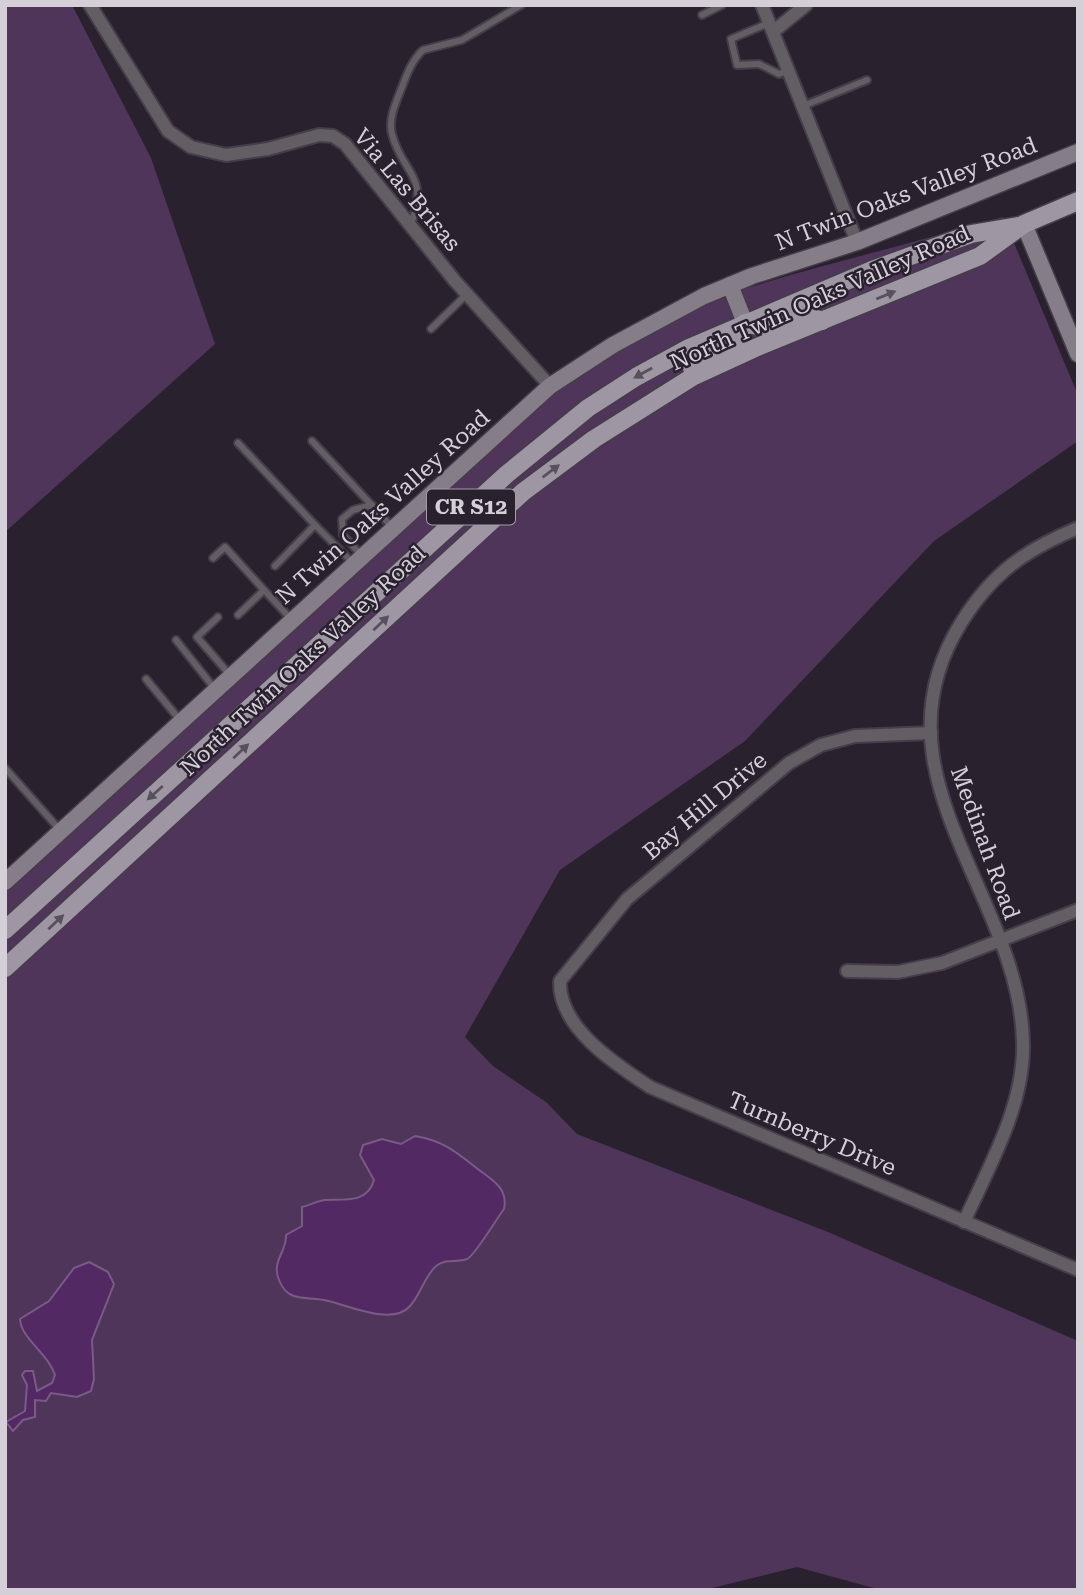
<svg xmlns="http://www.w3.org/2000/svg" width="1083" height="1595" viewBox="0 0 1083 1595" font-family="'Roboto Serif',serif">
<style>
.green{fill:#4e3559}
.water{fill:#522962;stroke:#795b85;stroke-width:2}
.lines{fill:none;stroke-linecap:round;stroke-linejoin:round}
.lane-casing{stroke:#453d49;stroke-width:10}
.street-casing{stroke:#453d49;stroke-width:16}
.secondary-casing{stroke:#453d49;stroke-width:19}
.primary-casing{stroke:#453d49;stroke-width:21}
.lane{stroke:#625e64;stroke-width:6}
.street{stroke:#625e64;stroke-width:12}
.secondary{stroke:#857e88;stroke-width:16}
.primary{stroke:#9f96a4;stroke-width:18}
.oneway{fill:#59505d}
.labels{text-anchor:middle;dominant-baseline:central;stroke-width:5;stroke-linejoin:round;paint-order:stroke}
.shield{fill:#2a212e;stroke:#a29ca5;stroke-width:2}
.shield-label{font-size:21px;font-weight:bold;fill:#d5d0d8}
.street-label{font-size:23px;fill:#d5d0d8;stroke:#2a212e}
</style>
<rect width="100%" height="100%" fill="#2a212e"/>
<!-- green -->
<g class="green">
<polygon points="5,5 72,5 151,158 215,344 5,532"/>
<path d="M1003,217l75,178v46l-144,100 -189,200 -185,129 -95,167 28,29 53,36 31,32 251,98 250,109v249h-197l-84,-23 -93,23h-699v-715l502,-462c89,-81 201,-115 316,-147 60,-16 120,-32 180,-49z"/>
</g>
<!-- water -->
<g class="water">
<path d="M415,1136c26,4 40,15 59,30 14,12 35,20 30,43 -7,9 -30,48 -37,50 -11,4 -21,-1 -31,7 -12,11 -15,28 -26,40 -18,21 -64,-2 -86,-6 -19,-4 -36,3 -45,-20 -8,-19 8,-28 7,-45l16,-9v-19c8,-2 15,-6 23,-7 19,-1 42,4 49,-20l-14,-25 3,-10 19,-6 19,5z"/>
<path d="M89,1262l19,10 6,12 -22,56 2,39 -3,12 -14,6 -26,-4 -5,8 -11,-1v17l-12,3 -10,11 -7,-9 19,-11 2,-26 -5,-10 3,-4h8l4,20 15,-8 3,-8c-7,-22 -34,-36 -35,-56l29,-18 25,-33z"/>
</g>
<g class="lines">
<!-- lane casing -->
<g class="lane-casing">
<g id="lane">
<polyline points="702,15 722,5"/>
<polyline points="769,23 731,39 737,65 759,64 779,74 789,70"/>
<polyline points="803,106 867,80"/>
<path d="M411,224c19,-50 -9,-50 -19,-90 -4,-15 4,-32 10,-47 5,-13 10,-27 21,-37l39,-10 59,-35"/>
<polyline points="431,329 467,294"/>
<polyline points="312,441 392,527"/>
<polyline points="238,443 315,525"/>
<polyline points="362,556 343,535 342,519 353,510 372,505"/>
<polyline points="213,558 225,547 264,590"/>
<polyline points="275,566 315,525 353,563"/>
<polyline points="238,615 264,590 291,619"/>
<polyline points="218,617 197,637 230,675"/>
<polyline points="176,640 215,689"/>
<polyline points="146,679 180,720"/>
<polyline points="5,768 60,830"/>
</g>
</g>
<!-- street casing -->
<g class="street-casing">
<g id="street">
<polyline points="90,5 168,131 191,147 226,155 268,149 319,135 333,136 345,144 455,281 550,386"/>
<polyline points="762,5 857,242"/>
<polyline points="774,31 806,5"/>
<path d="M931,733l-76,3 -34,9 -32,18 -162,136 -67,82c-2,46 55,83 90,106l428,183"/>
<polyline points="847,971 898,972 942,963 1078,910"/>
<path d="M964,1222c25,-56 61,-117 59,-180 -3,-147 -156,-268 -62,-419 31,-50 64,-73 117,-95"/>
</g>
</g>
<!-- secondary casing -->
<g class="secondary-casing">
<g id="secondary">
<polyline points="1024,224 1078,354"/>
<polyline points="730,285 745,323"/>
<polyline points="5,882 550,386 613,345 704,296 752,276 857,242 1078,152"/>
</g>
</g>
<!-- primary casing -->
<g class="primary-casing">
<g id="primary">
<path d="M691,366l45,-24 9,-19c38,12 43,-15 77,-2"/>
<polyline points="5,930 507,474 588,408 636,377 689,348 872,270 971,234 1018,226"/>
<polyline points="5,968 523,492 594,439 694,376 755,348 980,256 1024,224 1078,201"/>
</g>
</g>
<!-- lane -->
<use href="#lane" class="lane"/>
<!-- street -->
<use href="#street" class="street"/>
<!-- secondary -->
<use href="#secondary" class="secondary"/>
<!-- primary -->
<use href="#primary" class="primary"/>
</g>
<!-- one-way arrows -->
<defs><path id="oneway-solid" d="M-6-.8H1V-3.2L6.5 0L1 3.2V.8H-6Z" transform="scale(1.75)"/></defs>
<g class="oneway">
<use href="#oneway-solid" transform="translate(886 295) rotate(-22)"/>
<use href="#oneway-solid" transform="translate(643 373) rotate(151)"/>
<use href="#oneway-solid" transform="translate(551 471) rotate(-37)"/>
<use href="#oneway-solid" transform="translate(381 623) rotate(-43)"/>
<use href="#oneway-solid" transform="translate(241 751) rotate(-43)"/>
<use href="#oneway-solid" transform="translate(155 793) rotate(138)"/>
<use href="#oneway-solid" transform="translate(56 922) rotate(-43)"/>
</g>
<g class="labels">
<!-- shield labels -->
<rect class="shield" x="427" y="489.5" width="88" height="35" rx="5"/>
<g class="shield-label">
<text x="471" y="507">CR S12</text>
</g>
<!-- street labels -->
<g class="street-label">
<text transform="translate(407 190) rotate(50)">Via Las Brisas</text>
<text transform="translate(906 194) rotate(-21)">N Twin Oaks Valley Road</text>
<text transform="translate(820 298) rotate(-24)">North Twin Oaks Valley Road</text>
<text transform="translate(383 507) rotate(-42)">N Twin Oaks Valley Road</text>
<text transform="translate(303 661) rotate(-43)">North Twin Oaks Valley Road</text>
<text transform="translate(705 806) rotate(-40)">Bay Hill Drive</text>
<text transform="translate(985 843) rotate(70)">Medinah Road</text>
<text transform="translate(812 1134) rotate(23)">Turnberry Drive</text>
</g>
</g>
<!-- border -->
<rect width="1083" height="1595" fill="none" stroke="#d5d0d8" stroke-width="14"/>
</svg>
